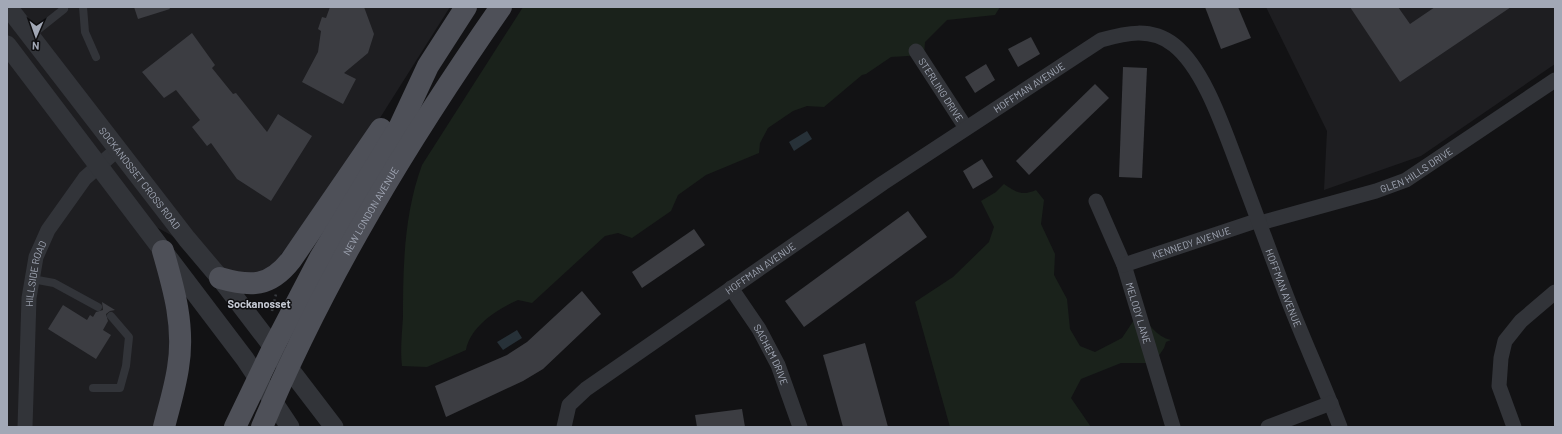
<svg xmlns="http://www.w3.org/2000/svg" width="1562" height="434" viewBox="0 0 1562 434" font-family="Barlow,sans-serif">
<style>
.built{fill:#1e1e21}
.green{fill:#1a221b}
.water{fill:#273138}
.building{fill:#3c3d42}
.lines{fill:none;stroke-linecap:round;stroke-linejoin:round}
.path{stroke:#383b40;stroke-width:2.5;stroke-dasharray:2 3;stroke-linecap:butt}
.service{stroke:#323439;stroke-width:8}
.minor{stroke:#323439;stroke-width:15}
.tertiary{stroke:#323439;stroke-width:19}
.primary{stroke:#4e5058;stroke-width:22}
.labels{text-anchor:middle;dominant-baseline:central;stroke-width:3;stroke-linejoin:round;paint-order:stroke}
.street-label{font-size:10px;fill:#a2a8b6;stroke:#0d0d0f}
.neighbourhood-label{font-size:11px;font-weight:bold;fill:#c3c7d1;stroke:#0d0d0f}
</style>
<rect width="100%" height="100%" fill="#121214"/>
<!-- built -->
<g class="built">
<polygon points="7,7 450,7 349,167 258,284 196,257 171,235 158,228 151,227 176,308 162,427 7,427"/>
<polygon points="1266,7 1555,7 1555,64 1421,156 1324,190 1327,131"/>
</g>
<!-- green -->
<g class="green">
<path d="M523,7h477l-5,8 -48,5 -22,22 -1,13 -33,2 -25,17 -4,1 -38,32 -17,-1 -14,5 -25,17 -8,15 -1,10 -53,22 -28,20 -7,16 -39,27 -14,-5 -13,3 -73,67 -14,-3c-21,9 -48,27 -52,50l-39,17 -25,-1c-2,-15 0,-33 1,-49 0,-51 1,-103 19,-152z"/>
<path d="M1004,184c13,9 18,12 32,6l8,10 -3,24 14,30 -1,21 13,24 3,30 10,17 15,6 27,-14 18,-27c7,12 17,26 31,29l-5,2 -2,6 -10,15h-33l-40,16 -10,19 20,29h-141l-35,-125 38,-25 36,-35 5,-15 -13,-26 15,-9z"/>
</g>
<!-- water -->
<g class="water">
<polygon points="807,131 812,139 794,151 789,142"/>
<polygon points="517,330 522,338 503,350 497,342"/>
</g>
<!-- building -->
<g class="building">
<polygon points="134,7 169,7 170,9 138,19"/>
<polygon points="330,7 364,7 374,34 368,53 344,73 356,79 343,104 302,82 318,52 321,31 318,29 322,17 326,18"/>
<polygon points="1205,7 1238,7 1251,38 1221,49"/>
<polygon points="1350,7 1398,7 1410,24 1435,7 1511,7 1400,82"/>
<polygon points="192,33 215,65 212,68 233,94 236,93 267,132 278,114 312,136 271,201 237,179 211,143 207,146 192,127 200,120 176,90 164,98 142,72"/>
<polygon points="1031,37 1040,54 1018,67 1008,49"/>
<polygon points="986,64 995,80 975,93 965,77"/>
<polygon points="1123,67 1147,68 1142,178 1119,177"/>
<polygon points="1095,84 1109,98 1029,175 1016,161"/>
<polygon points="982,159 993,177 973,189 963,171"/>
<polygon points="908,211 927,237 804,327 785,301"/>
<polygon points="694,229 705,245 642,288 632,272"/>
<polygon points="582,291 601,314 543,369 523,381 446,417 435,386 507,355 527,342"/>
<polygon points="102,302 115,310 110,311 106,314 108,321 103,330 111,335 96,359 48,329 63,305 87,320 90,315 93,317 96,312 103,310"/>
<polygon points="865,343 888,427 843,427 823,355"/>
<polygon points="742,409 745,427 697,427 695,415"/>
</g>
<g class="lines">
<!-- path -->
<polyline class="path" points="272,311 276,294"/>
<!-- service -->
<g class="service">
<polyline points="83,7 85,32 96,57"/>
<polyline points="30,36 64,9"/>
<polyline points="32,279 54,283 98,307"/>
<polyline points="93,388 120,388 126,366 129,337 111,316"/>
</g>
<!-- minor -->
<g class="minor">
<path id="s1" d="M916,51l50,77"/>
<path id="s2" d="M1096,201l28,64 49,162"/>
<path id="s3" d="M1260,223l116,-32 30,-11 149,-100"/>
<path id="s4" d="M1124,265l135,-45"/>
<path id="s5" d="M731,288l28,41 19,36 22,62"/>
<path id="s6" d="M25,427l4,-129 7,-41 12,-27 37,-52 33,-29"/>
<path id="s7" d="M564,427l5,-22 17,-16 297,-206 218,-143c25,-7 50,-13 73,5 29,23 48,79 61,113 17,45 33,89 50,134 17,45 38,90 55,135"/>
<polyline points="1268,427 1331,403"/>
<polyline points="1514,427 1499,386 1501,358 1505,341 1521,321 1555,292"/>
</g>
<!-- tertiary -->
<g class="tertiary">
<path id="s8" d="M8,7l179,232 33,39 114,149"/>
<polyline points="7,45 245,359 290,427"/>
</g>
<!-- primary -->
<g class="primary">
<path d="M163,251c11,38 22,76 15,117 -3,20 -9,39 -14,59"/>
<path d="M220,278c31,9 50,9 71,-18l90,-131"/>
<polyline points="235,427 273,348 320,258 400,126 428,66 466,7"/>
<path id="s9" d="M262,427c62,-149 147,-288 239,-420"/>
</g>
</g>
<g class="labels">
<!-- street labels -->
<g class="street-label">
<text stroke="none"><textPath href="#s7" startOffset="582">HOFFMAN AVENUE</textPath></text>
<text stroke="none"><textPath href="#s1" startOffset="46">STERLING DRIVE</textPath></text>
<text stroke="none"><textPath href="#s3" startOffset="166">GLEN HILLS DRIVE</textPath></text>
<text stroke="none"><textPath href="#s8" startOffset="216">SOCKANOSSET CROSS ROAD</textPath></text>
<text stroke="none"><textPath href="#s9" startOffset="242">NEW LONDON AVENUE</textPath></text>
<text stroke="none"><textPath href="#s4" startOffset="71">KENNEDY AVENUE</textPath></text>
<text stroke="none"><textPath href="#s7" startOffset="258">HOFFMAN AVENUE</textPath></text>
<text stroke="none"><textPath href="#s6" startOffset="154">HILLSIDE ROAD</textPath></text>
<text stroke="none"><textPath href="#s7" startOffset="1013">HOFFMAN AVENUE</textPath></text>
<text stroke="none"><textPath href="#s2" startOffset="120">MELODY LANE</textPath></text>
<text stroke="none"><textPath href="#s5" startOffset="78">SACHEM DRIVE</textPath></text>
</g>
<!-- neighbourhood labels -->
<g class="neighbourhood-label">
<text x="259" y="303">Sockanosset</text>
</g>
</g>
<!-- border -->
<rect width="1562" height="434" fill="none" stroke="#a2a8b6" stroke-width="16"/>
<!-- north arrow -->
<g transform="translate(36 36) rotate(182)" stroke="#0d0d0f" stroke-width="3" paint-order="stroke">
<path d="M0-3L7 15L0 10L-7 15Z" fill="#a2a8b6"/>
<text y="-6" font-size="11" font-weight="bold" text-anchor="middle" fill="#a2a8b6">N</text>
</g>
</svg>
